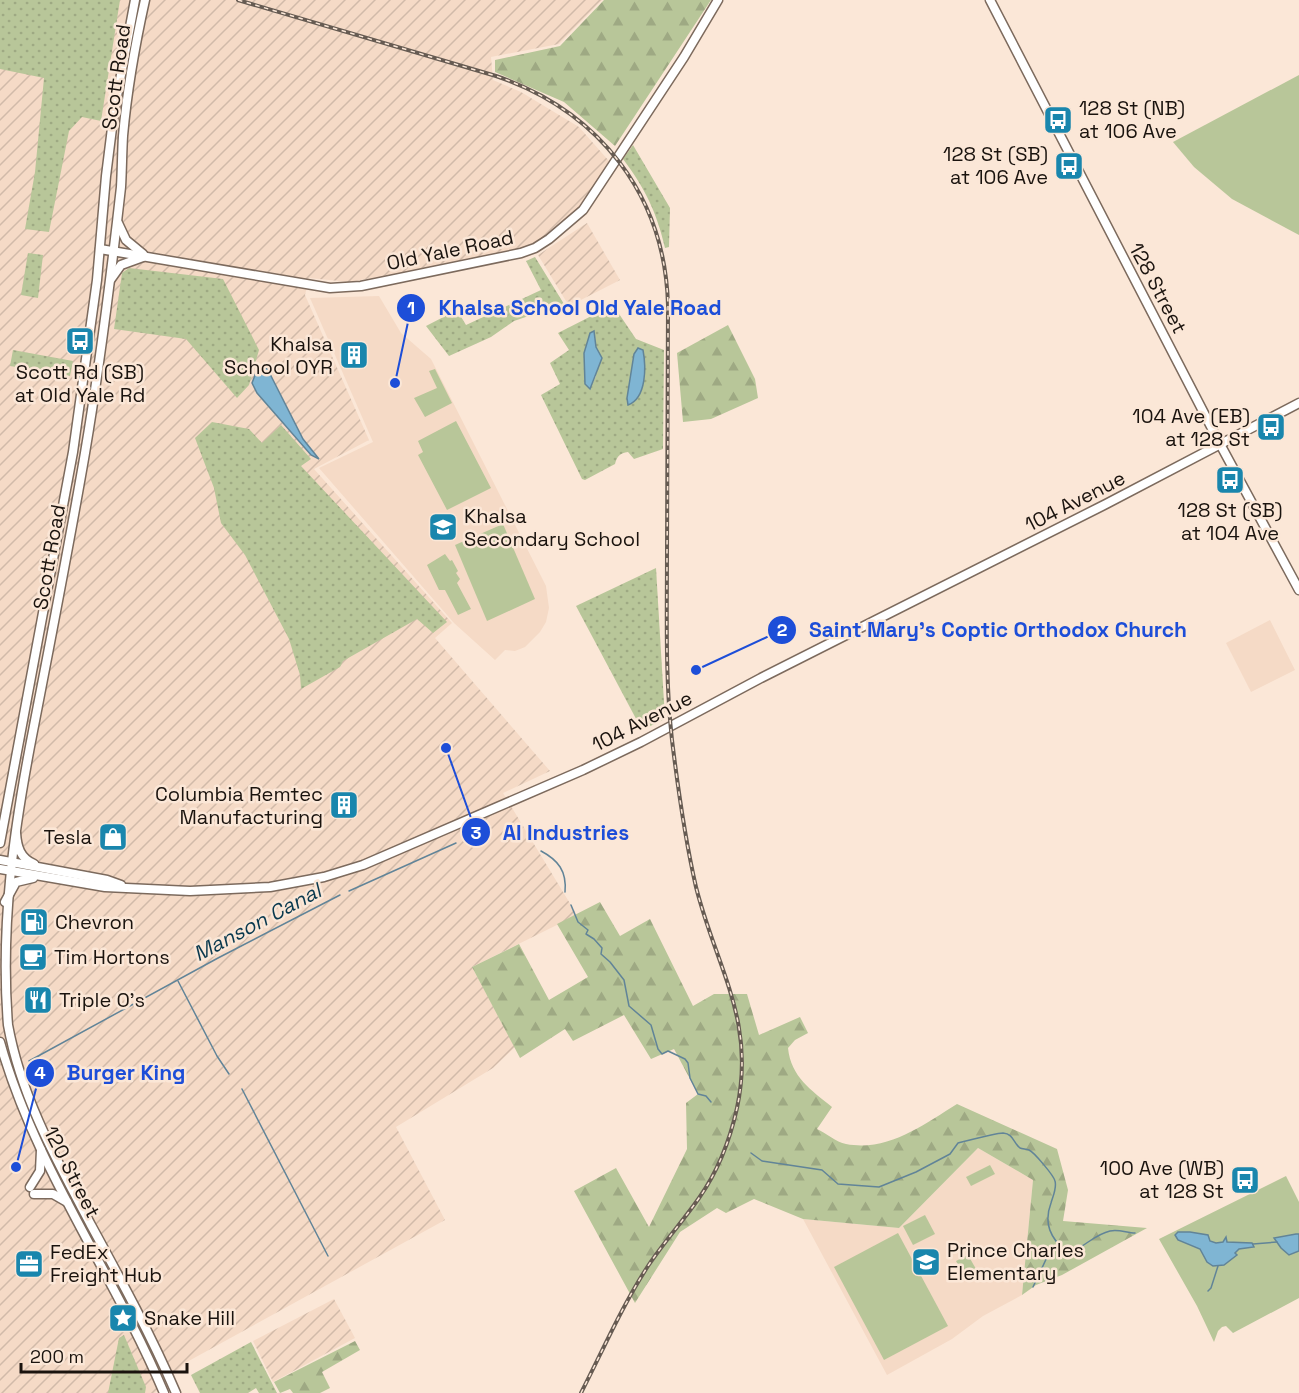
<svg xmlns="http://www.w3.org/2000/svg" width="1299" height="1393" viewBox="0 0 1299 1393" font-family="'Space Grotesk',sans-serif">
<style>
.built{fill:#f5dac6}
.industrial{fill:url(#industrial-furrows)}
.grass{fill:url(#grass-dots);fill-rule:evenodd}
.forest{fill:url(#forest-firs)}
.park{fill:#b8c699}
.water{fill:#7fb5d3;stroke:#618498;stroke-width:1.5}
.lines{fill:none;stroke-linecap:round;stroke-linejoin:round}
.stream{stroke:#618498;stroke-width:1.5}
.major-casing{stroke:#7c6a5d;stroke-width:11}
.major{stroke:#fff;stroke-width:8}
.rail-casing{stroke:#665b52;stroke-width:4}
.rail{stroke:#fbe7d7;stroke-width:1.5;stroke-dasharray:4.5;stroke-linecap:butt}
.labels{text-anchor:middle;dominant-baseline:central;stroke-width:5;stroke-linejoin:round;paint-order:stroke}
.street-label{font-size:20px;fill:#1a130e;stroke:#fbe7d7}
.poi-label{font-size:20px;fill:#1a130e;stroke:#fbe7d7;text-anchor:start}
.water-label{font-size:21px;font-style:italic;fill:#0a394e;stroke:#fbe7d7}
.leader{fill:none;stroke:#1d4ed8;stroke-width:2}
.callout-dot{fill:#1d4ed8;stroke:#fbe7d7;stroke-width:2}
.mark-label{font-size:18px;text-anchor:middle;font-weight:bold;fill:#fff}
.callout-label{font-size:21px;text-anchor:middle;font-weight:bold;fill:#1d4ed8;stroke:#fbe7d7;stroke-width:5;stroke-linejoin:round;paint-order:stroke}
</style>
<defs>
<pattern id="industrial-furrows" width="10" height="10" patternUnits="userSpaceOnUse" patternTransform="scale(1.5)"><rect width="10" height="10" fill="#f5dac6"/><path d="M-1 1l2-2M0 10L10 0M9 11l2-2" fill="none" stroke="#d1baa9"/></pattern>
<pattern id="grass-dots" width="8" height="8" patternUnits="userSpaceOnUse" patternTransform="scale(1.5)"><rect width="8" height="8" fill="#b8c699"/><path d="M2 2h.1M6 6h.1" fill="none" stroke="#9ea983" stroke-width="1.8" stroke-linecap="round"/></pattern>
<pattern id="forest-firs" width="22" height="20" patternUnits="userSpaceOnUse" patternTransform="scale(1.5)"><rect width="22" height="20" fill="#b8c699"/><path d="M5 1l3.5 6h-7zM16 11l3.5 6h-7z" fill="#9ea983"/></pattern>
</defs>
<rect width="100%" height="100%" fill="#fbe7d7"/>
<!-- built -->
<g class="built">
<polygon points="379,296 401,333 431,359 546,586 549,608 546,622 540,632 525,647 515,651 505,650 495,660 454,623 319,468 373,442 310,298"/>
<polygon points="1270,620 1295,670 1251,692 1226,643"/>
<polygon points="978,1148 1033,1180 1022,1295 983,1316 952,1339 887,1375 803,1219 899,1228"/>
</g>
<!-- industrial -->
<g class="industrial">
<polygon points="0,0 602,0 559,44 491,57 493,80 521,92 579,127 609,161 585,202 564,223 530,247 475,260 349,282 309,278 305,295 369,440 314,469 452,623 435,638 550,771 503,793 577,915 472,967 515,1047 493,1068 396,1127 445,1220 185,1363 155,1393 0,1393"/>
<polygon points="587,223 620,280 569,306 538,255"/>
<polygon points="334,1299 355,1338 273,1382 253,1341"/>
</g>
<!-- grass -->
<g class="grass">
<polygon points="0,0 120,0 101,121 82,117 69,131 49,232 25,229 35,172 44,78 0,69"/>
<path d="M633,145l37,63 -1,39 -4,1c-8,-35 -20,-60 -42,-89z"/>
<polygon points="28,253 43,255 38,298 21,295"/>
<polygon points="535,257 564,304 514,321 491,337 449,356 426,326 457,310 466,325 541,290 526,261"/>
<polygon points="129,268 223,279 259,350 249,385 237,398 186,339 114,329 122,273"/>
<path d="M613,305l23,34 28,11 -1,99 -29,10 -6,-7c-8,1 -11,4 -13,12l-30,16 -3,-1 -41,-84 19,-11 -10,-21 19,-13 -11,-17zM595,337l1,39 -6,12 -5,-4 -1,-31z"/>
<polygon points="13,350 73,361 70,376 10,366"/>
<polygon points="212,422 249,429 262,443 281,425 311,459 301,466 447,622 433,633 417,619 343,661 340,667 301,689 300,675 289,639 245,555 221,523 214,488 195,438"/>
<polygon points="656,568 665,719 642,730 576,606"/>
<polygon points="124,1335 146,1387 145,1393 108,1393 119,1338"/>
<polygon points="251,1342 277,1393 259,1393 256,1388 248,1393 200,1393 191,1375"/>
</g>
<!-- forest -->
<g class="forest">
<polygon points="604,0 711,0 615,146 564,102 495,72 495,60 560,46"/>
<polygon points="728,325 755,379 758,398 711,419 683,422 677,353"/>
<path d="M600,902l20,34 30,-17 43,87 21,-12h33l12,41 41,-18 8,16 -13,7 -7,8c3,29 23,42 44,59l-15,22c9,4 19,13 29,15 42,8 77,-19 111,-40l100,45 11,41 -5,31 84,7 -85,47 -26,10 -14,10 11,-115 -55,-32 -79,80 -96,-9 -49,-20 -28,14 -9,-5 -37,24 -45,71 -61,-112 42,-23 33,59 38,-78 -1,-46 12,-9 -24,-45 -23,10 -27,-44 -51,26 -8,-12 -45,29 -48,-91 47,-23 30,56 39,-23 -31,-53z"/>
<polygon points="355,1341 360,1350 322,1372 330,1388 320,1393 293,1393 290,1389 280,1393 274,1382"/>
</g>
<!-- park -->
<g class="park">
<polygon points="1299,75 1299,235 1232,199 1194,167 1173,142"/>
<polygon points="435,369 452,403 425,417 414,398 437,388 429,371"/>
<polygon points="456,421 491,488 447,510 418,455 423,452 418,441"/>
<polygon points="503,524 535,599 487,621 455,545"/>
<polygon points="445,554 450,561 452,560 458,571 456,573 460,579 457,583 471,609 458,615 445,590 439,590 427,565"/>
<polygon points="990,1165 995,1174 971,1186 966,1177"/>
<polygon points="1286,1176 1299,1202 1299,1298 1233,1333 1226,1326 1222,1327 1218,1331 1214,1342 1197,1306 1159,1239"/>
<polygon points="925,1215 935,1234 913,1245 903,1226"/>
<polygon points="898,1233 948,1326 884,1360 834,1267"/>
<polygon points="968,1255 976,1269 964,1276 956,1261"/>
</g>
<!-- water -->
<g class="water">
<polygon points="594,331 596,347 602,358 590,389 585,384 584,353 590,333"/>
<path d="M638,348l5,2c3,16 4,48 -15,55l-1,-7 7,-44z"/>
<polygon points="267,368 303,439 319,459 311,455 257,393 252,383 257,370"/>
<polygon points="1178,1232 1190,1232 1208,1235 1210,1241 1216,1243 1223,1242 1226,1237 1227,1242 1252,1243 1254,1247 1239,1249 1235,1253 1237,1255 1224,1265 1213,1266 1207,1262 1200,1249 1178,1240 1175,1235"/>
<polygon points="1296,1234 1299,1234 1299,1251 1289,1255 1281,1248 1274,1238"/>
</g>
<g class="lines">
<!-- stream -->
<g class="stream">
<path d="M541,851c17,9 26,20 24,41"/>
<polyline points="349,891 456,843"/>
<polyline points="571,905 578,922 588,930 586,934 594,939 602,948 601,954 610,962 624,980 629,1006 651,1025 658,1049 662,1054 668,1051 685,1059 688,1063 690,1078 698,1094 706,1096 711,1102"/>
<polyline points="178,981 217,1056 229,1074"/>
<polyline points="29,1061 218,958 340,895"/>
<polyline points="242,1089 328,1256"/>
<path d="M751,1153l11,8 60,9 16,14 41,3 37,-15 34,-18 8,-11c8,-2 38,-10 45,-10 11,1 10,10 17,15 2,1 6,1 9,2 5,2 25,26 26,31 2,7 -2,15 -4,22 -8,21 0,35 15,49 16,-1 26,-17 44,-21 9,-2 17,2 25,2"/>
<polyline points="1253,1244 1277,1242"/>
<polyline points="1033,1287 1049,1253 1059,1246"/>
<polyline points="1208,1291 1211,1288 1218,1266"/>
</g>
<!-- major casing -->
<g class="major-casing">
<g id="major">
<path d="M145,0c-10,45 -18,91 -22,136 -1,17 -1,34 -2,51 -10,89 -21,178 -36,266 -16,93 -34,185 -52,278 -19,97 -33,194 -25,294 13,72 49,136 83,200 30,55 60,110 85,168"/>
<polyline points="990,0 1220,444 1299,590"/>
<polyline points="118,223 126,240 143,254"/>
<polyline points="100,249 330,288 361,286 521,253 535,248 549,239 583,210 684,57 718,0"/>
<polyline points="111,279 121,265 143,257"/>
<path d="M16,833c1,14 4,25 18,31"/>
<polyline points="0,843 73,452 97,280 106,176 114,112 135,0"/>
<polyline points="0,860 107,880 121,885"/>
<polyline points="0,869 105,887 190,891 270,887 324,877 363,865 583,770 641,742 761,678 1106,504 1299,403"/>
<polyline points="5,902 16,882 33,878"/>
<path d="M0,1042c35,125 114,232 164,351"/>
<polyline points="30,1187 40,1171 41,1150"/>
<polyline points="34,1194 53,1194 67,1202"/>
</g>
</g>
<!-- major -->
<use href="#major" class="major"/>
<!-- rail casing -->
<g class="rail-casing">
<path id="rail" d="M238,0l258,76c103,35 169,119 172,229 0,82 0,164 -1,246 0,63 -2,126 5,189 6,49 13,99 24,147 20,80 60,133 41,221 -7,32 -19,63 -38,90 -16,23 -35,44 -51,68 -26,40 -45,84 -67,127"/>
</g>
<!-- rail -->
<use href="#rail" class="rail"/>
</g>
<!-- icons -->
<defs>
<g id="bus-square" transform="scale(1.5)"><rect x="-9" y="-9" width="18" height="18" rx="4" fill="#1986ad" stroke="#fbe7d7"/><path d="M-5-6H5V4H4V6H2V4H-2V6H-4V4H-5ZM-3.5-4V0h7V-4ZM-3.5 1.2v1.5H-2V1.2ZM2 1.2v1.5H3.5V1.2Z" fill="#fff"/></g>
<g id="building-square" transform="scale(1.5)"><rect x="-9" y="-9" width="18" height="18" rx="4" fill="#1986ad" stroke="#fbe7d7"/><path d="M-4-6H4V6H1V3H-1V6H-4ZM-2.5-4.3h1.7v1.8h-1.7ZM.8-4.3h1.7v1.8H.8ZM-2.5-1h1.7V.8h-1.7ZM.8-1h1.7V.8H.8Z" fill="#fff"/></g>
<g id="school-square" transform="scale(1.5)"><rect x="-9" y="-9" width="18" height="18" rx="4" fill="#1986ad" stroke="#fbe7d7"/><path d="M0-5L7-2L0 1L-7-2ZM-4 1L0 2.5L4 1V4Q0 6-4 4Z" fill="#fff"/></g>
<g id="shop-square" transform="scale(1.5)"><rect x="-9" y="-9" width="18" height="18" rx="4" fill="#1986ad" stroke="#fbe7d7"/><path d="M-5-2.5h2.3a2.7 3.5 0 0 1 5.4 0H5L5.5 6h-11ZM-1.5-2.5h3a1.5 2.3 0 0 0-3 0Z" fill="#fff"/></g>
<g id="fuel-square" transform="scale(1.5)"><rect x="-9" y="-9" width="18" height="18" rx="4" fill="#1986ad" stroke="#fbe7d7"/><path d="M-5.5-6h7V0h2V4h1.3V-2.5L3-4.5l.8-.8L6-3V5H2.5V1h-1V6h-7ZM-4.2-4.7v3.2H.2V-4.7Z" fill="#fff"/></g>
<g id="cafe-square" transform="scale(1.5)"><rect x="-9" y="-9" width="18" height="18" rx="4" fill="#1986ad" stroke="#fbe7d7"/><path d="M-5.5-4.5H6V0H3Q3 3.5 0 3.5H-2.5Q-5.5 3.5-5.5 0ZM3-3.2v2h1.7v-2ZM-6 4.5H4V6H-6Z" fill="#fff"/></g>
<g id="restaurant-square" transform="scale(1.5)"><rect x="-9" y="-9" width="18" height="18" rx="4" fill="#1986ad" stroke="#fbe7d7"/><path d="M-5-6h1v4h1v-4h1v4h1v-4h1v5L-1.5 .5V6h-2V.5L-5-1ZM5-6V6H3V1.5H1.5Q1.5-4 5-6Z" fill="#fff"/></g>
<g id="office-square" transform="scale(1.5)"><rect x="-9" y="-9" width="18" height="18" rx="4" fill="#1986ad" stroke="#fbe7d7"/><path d="M-6-3h4V-5.5h4V-3h4V5H-6ZM-1-4.5V-3h2v-1.5ZM-6 0V1H6V0Z" fill="#fff"/></g>
<g id="sight-square" transform="scale(1.5)"><rect x="-9" y="-9" width="18" height="18" rx="4" fill="#1986ad" stroke="#fbe7d7"/><path d="M0-6L1.8-2.2L6-1.7L2.9 1.2L3.7 5.4L0 3.3L-3.7 5.4L-2.9 1.2L-6-1.7L-1.8-2.2Z" fill="#fff"/></g>
</defs>
<g fill-rule="evenodd">
<use href="#bus-square" x="1058" y="120"/>
<use href="#bus-square" x="1069" y="166"/>
<use href="#bus-square" x="80" y="341"/>
<use href="#building-square" x="354" y="355"/>
<use href="#bus-square" x="1271" y="427"/>
<use href="#bus-square" x="1230" y="480"/>
<use href="#school-square" x="443" y="527"/>
<use href="#building-square" x="344" y="805"/>
<use href="#shop-square" x="113" y="837"/>
<use href="#fuel-square" x="34" y="922"/>
<use href="#cafe-square" x="33" y="957"/>
<use href="#restaurant-square" x="38" y="1000"/>
<use href="#bus-square" x="1245" y="1180"/>
<use href="#school-square" x="926" y="1262"/>
<use href="#office-square" x="29" y="1264"/>
<use href="#sight-square" x="123" y="1318"/>
</g>
<g class="labels">
<!-- street labels -->
<g class="street-label">
<text transform="translate(116 77) rotate(-82)">Scott Road</text>
<text transform="translate(450 250) rotate(-12)">Old Yale Road</text>
<text transform="translate(1158 288) rotate(62)">128 Street</text>
<text transform="translate(1075 501) rotate(-27)">104 Avenue</text>
<text transform="translate(49 557) rotate(-80)">Scott Road</text>
<text transform="translate(642 721) rotate(-27)">104 Avenue</text>
<text transform="translate(72 1172) rotate(63)">120 Street</text>
</g>
<!-- poi labels -->
<g class="poi-label">
<text x="1079" y="108">128 St (NB)<tspan x="1079" dy="23">at 106 Ave</tspan></text>
<text x="1048" y="154" text-anchor="end">128 St (SB)<tspan x="1048" dy="23">at 106 Ave</tspan></text>
<text x="333" y="344" text-anchor="end">Khalsa<tspan x="333" dy="23">School OYR</tspan></text>
<text x="80" y="372" text-anchor="middle">Scott Rd (SB)<tspan x="80" dy="23">at Old Yale Rd</tspan></text>
<text x="1250" y="416" text-anchor="end">104 Ave (EB)<tspan x="1250" dy="23">at 128 St</tspan></text>
<text x="1230" y="510" text-anchor="middle">128 St (SB)<tspan x="1230" dy="23">at 104 Ave</tspan></text>
<text x="464" y="516">Khalsa<tspan x="464" dy="23">Secondary School</tspan></text>
<text x="323" y="794" text-anchor="end">Columbia Remtec<tspan x="323" dy="23">Manufacturing</tspan></text>
<text x="92" y="837" text-anchor="end">Tesla</text>
<text x="55" y="922">Chevron</text>
<text x="54" y="957">Tim Hortons</text>
<text x="59" y="1000">Triple O's</text>
<text x="1224" y="1168" text-anchor="end">100 Ave (WB)<tspan x="1224" dy="23">at 128 St</tspan></text>
<text x="947" y="1250">Prince Charles<tspan x="947" dy="23">Elementary</tspan></text>
<text x="50" y="1252">FedEx<tspan x="50" dy="23">Freight Hub</tspan></text>
<text x="144" y="1318">Snake Hill</text>
</g>
<!-- water labels -->
<g class="water-label">
<text transform="translate(257 922) rotate(-28)">Manson Canal</text>
</g>
</g>
<!-- callouts -->
<path class="leader" d="M395 383L411 308M696 670L782 630M446 748L476 832M16 1167L40 1073"/>
<g class="callout-dot">
<circle cx="395" cy="383" r="6"/>
<circle cx="696" cy="670" r="6"/>
<circle cx="446" cy="748" r="6"/>
<circle cx="16" cy="1167" r="6"/>
<circle cx="411" cy="308" r="15"/>
<circle cx="782" cy="630" r="15"/>
<circle cx="476" cy="832" r="15"/>
<circle cx="40" cy="1073" r="15"/>
</g>
<g class="mark-label">
<text x="411" y="314">1</text>
<text x="782" y="636">2</text>
<text x="476" y="839">3</text>
<text x="40" y="1079">4</text>
</g>
<g class="callout-label">
<text x="580" y="315">Khalsa School Old Yale Road</text>
<text x="998" y="637">Saint Mary's Coptic Orthodox Church</text>
<text x="566" y="840">AI Industries</text>
<text x="126" y="1080">Burger King</text>
</g>
<!-- scale -->
<path d="M21 1363v9h166v-9" fill="none" stroke="#1a130e" stroke-width="3"/>
<text x="30" y="1363" font-size="18" fill="#1a130e" stroke="#fbe7d7" stroke-width="4.5" paint-order="stroke">200 m</text>
</svg>
